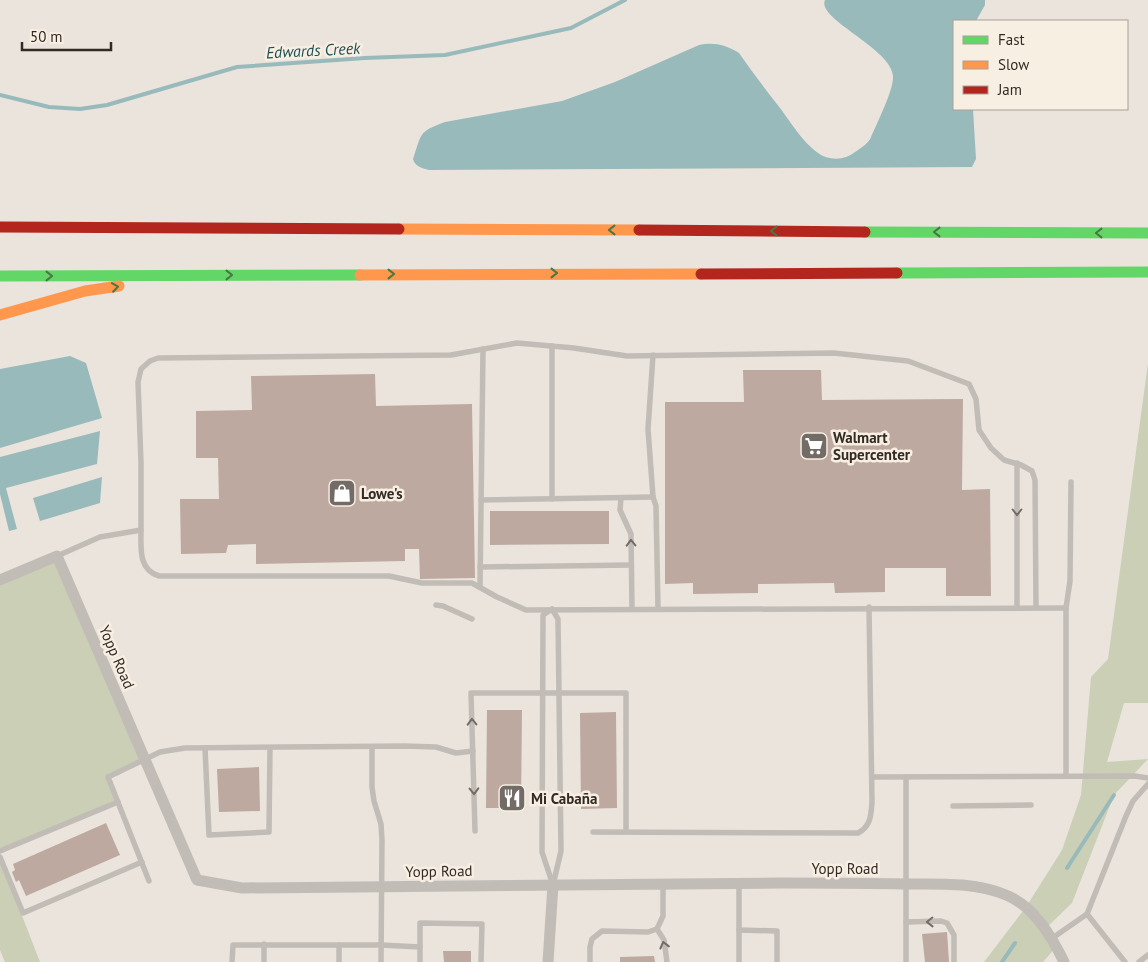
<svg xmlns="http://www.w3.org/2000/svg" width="1148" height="962" viewBox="0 0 1148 962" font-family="'PT Sans',sans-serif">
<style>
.green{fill:#cacfb6}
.water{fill:#99babb}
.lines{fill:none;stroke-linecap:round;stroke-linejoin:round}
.stream{stroke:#99babb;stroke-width:4}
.building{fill:#bda99f}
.lane{stroke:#c2bcb6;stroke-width:5.5}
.street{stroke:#c2bcb6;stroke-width:11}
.fast{stroke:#63d668;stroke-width:11}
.slow{stroke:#ff974d;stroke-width:11}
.jam{stroke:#b3261e;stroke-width:11}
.oneway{stroke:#497743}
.oneway2{stroke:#736c66}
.labels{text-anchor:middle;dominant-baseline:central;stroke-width:5;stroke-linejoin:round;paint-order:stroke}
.poi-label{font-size:15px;font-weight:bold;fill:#332a25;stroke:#f8efe3;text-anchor:start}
.street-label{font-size:15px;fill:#332a25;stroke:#f8efe3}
.water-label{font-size:16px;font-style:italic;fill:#1c4d53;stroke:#f8efe3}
</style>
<rect width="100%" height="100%" fill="#eae4dd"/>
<!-- green -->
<g class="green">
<polygon points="1148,363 1148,703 1124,703 1107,762 1148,759 1114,795 1072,903 1045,929 1057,946 1043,962 984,962 1026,907 1062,850 1081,795 1091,677 1108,659"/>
<polygon points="57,556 145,759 108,777 118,802 0,851 0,580"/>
<polygon points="0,859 40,962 5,962 0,950"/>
</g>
<!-- water -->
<g class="water">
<path d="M825,0h160v5l-9,16h-22v88h19l3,50 -4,8 -543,3c-8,-2 -14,-4 -16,-11 9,-26 5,-27 32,-37l117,-21 53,-19 84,-37c15,-3 27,0 40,8 13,19 27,37 41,55 12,16 25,38 43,48 12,5 23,3 32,-4 6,-4 14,-9 16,-15 6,-14 23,-48 22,-61 -2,-28 -77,-57 -68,-76z"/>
<polygon points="70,356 86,363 102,418 0,448 0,369"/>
<polygon points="100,431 97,464 6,488 17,529 9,531 0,494 0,457"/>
<polygon points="102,477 100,503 40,521 33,498"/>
</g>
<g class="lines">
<!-- stream -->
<g class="stream">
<polyline points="0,95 49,107 80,109 107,105 237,67 365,58 445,55 571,28 625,0"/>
<polyline points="1067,868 1114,795"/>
<polyline points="1002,962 1015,943"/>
</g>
</g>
<!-- building -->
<g class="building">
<polygon points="743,370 821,370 822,400 963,399 962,490 990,489 991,596 946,596 946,568 885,568 885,592 835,593 834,583 758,584 758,593 693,594 693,583 665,584 665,402 744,402"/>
<polygon points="375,374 376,406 472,404 475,578 420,579 419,549 405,549 405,561 256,564 256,544 228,545 226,553 181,554 180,499 219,499 218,458 196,458 196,411 252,410 251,376"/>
<polygon points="490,511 609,511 609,544 490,545"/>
<polygon points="487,710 522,710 521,808 486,808"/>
<polygon points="616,712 617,808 581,809 580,713"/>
<polygon points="259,767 260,811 219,812 217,769"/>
<polygon points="106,823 120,855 26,896 19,880 16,882 12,872 15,870 13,864"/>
<polygon points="947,932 949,962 925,962 922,934"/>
<polygon points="443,951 471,951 471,962 444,962"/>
<polygon points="654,956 655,962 620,962 620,957"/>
</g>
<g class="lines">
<!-- lane -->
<g class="lane">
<polyline points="552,346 552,499"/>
<polyline points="653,355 648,429 653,497 656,506 658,609"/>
<polyline points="1017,463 1017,607"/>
<polyline points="621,498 620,510 631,534 632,609"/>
<polyline points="481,500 653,497"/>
<polyline points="141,530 141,463 138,382 141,369 150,361 158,358 451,355 517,343 574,348 627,356 834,353 908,361 969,384 976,399 979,430 991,448 1004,460 1021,465 1032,471 1035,480 1036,607"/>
<path d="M57,556l43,-19 41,-7c0,17 -3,40 18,46h230l33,7h50l25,14 29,13 540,-2"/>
<polyline points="480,567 631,565"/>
<polyline points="480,587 483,349"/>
<polyline points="436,605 443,606 472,619"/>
<polygon points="552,609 558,619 561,851 553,885 542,852 543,615"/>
<polyline points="372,747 372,787 374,801 381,824 382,840 381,962"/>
<polyline points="205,748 209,835 269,832 270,748"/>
<polyline points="1066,776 1066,608 1070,581 1071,482"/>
<polyline points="872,777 1135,776 1148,778"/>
<polyline points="953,806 1031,805"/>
<polyline points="475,831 471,693 626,693 626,831"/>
<path d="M593,832l265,1c13,-7 13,-18 14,-31l-3,-195"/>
<polyline points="0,851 118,802"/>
<polyline points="0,857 23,913 142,862"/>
<polyline points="149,881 108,777 160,752 185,748 404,746 436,747 456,753 473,751"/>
<polyline points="739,883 739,962"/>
<polyline points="1087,914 1125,962"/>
<polyline points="906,922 941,921 947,923 954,935 954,962"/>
<polyline points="657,929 664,940 667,962"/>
<polyline points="739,930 777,931 777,962"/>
<polyline points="1051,939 1087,914 1126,816 1133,801 1148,784"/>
<polyline points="339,945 339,962"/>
<polyline points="232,962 233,945 381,945 420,947"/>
<polyline points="264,962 264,944"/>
<polyline points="420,962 420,923 482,924 481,962"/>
<polyline points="590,962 590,947 592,939 602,931 648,932 657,929 663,916 663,885"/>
<polyline points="906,962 906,777"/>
<polyline points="1139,962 1148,955"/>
</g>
<!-- street -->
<g class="street">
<path d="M0,580l57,-24 140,324 45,8c180,-2 361,-4 542,-5 40,0 80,0 121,1 33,0 70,-2 101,11 28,11 46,42 58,67"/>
<polyline points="548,962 553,885"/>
</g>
<!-- fast -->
<g class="fast">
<polyline points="865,232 1148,233"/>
<polyline points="897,273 1148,272"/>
<polyline points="0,276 360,275"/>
</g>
<!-- slow -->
<g class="slow">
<polyline points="399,229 639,230"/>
<polyline points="360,275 701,274"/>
<polyline points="0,315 85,291 119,286"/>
</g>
<!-- jam -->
<g class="jam">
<polyline points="0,227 399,229"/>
<polyline points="639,230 865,232"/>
<polyline points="701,274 897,273"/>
</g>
</g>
<!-- one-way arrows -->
<defs><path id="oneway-chevron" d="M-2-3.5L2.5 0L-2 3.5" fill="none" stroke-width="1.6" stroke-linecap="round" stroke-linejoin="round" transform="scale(1.25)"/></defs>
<g class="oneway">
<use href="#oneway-chevron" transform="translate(612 230) rotate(-180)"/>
<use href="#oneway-chevron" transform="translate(774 231) rotate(-180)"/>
<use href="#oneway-chevron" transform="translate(937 232) rotate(-180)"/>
<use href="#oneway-chevron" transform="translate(1099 233) rotate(-180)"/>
<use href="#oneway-chevron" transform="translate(554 273)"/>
<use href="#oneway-chevron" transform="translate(391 274)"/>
<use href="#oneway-chevron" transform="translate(229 275)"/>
<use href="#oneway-chevron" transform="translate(49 276)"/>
<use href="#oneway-chevron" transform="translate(115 287) rotate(-8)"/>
</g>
<g class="oneway2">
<use href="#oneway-chevron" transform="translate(1017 512) rotate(90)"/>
<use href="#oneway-chevron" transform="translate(631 543) rotate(-91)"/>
<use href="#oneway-chevron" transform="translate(472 722) rotate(-91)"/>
<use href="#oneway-chevron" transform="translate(474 791) rotate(89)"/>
<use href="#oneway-chevron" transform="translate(930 922) rotate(179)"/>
<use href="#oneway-chevron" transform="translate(664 945) rotate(-104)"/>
</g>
<!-- icons -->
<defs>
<g id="supermarket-square" transform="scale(1.4375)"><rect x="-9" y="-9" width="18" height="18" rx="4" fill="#736b65" stroke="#f8efe3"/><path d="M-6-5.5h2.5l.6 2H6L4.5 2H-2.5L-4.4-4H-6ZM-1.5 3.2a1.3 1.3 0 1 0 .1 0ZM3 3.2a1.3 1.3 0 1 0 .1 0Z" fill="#fff"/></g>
<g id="shop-square" transform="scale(1.4375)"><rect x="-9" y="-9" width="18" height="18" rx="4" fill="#736b65" stroke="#f8efe3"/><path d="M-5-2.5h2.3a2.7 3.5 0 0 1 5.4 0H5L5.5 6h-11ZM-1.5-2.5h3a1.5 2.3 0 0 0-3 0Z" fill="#fff"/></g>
<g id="restaurant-square" transform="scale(1.4375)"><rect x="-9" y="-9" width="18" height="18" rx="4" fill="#736b65" stroke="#f8efe3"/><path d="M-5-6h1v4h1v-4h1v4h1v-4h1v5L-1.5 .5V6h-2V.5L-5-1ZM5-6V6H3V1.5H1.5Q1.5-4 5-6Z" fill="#fff"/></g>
</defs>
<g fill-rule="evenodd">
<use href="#supermarket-square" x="814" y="446"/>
<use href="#shop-square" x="342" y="493"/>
<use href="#restaurant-square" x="512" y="798"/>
</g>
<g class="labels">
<!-- poi labels -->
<g class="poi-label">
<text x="833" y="437">Walmart<tspan x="833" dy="17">Supercenter</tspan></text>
<text x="361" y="493">Lowe's</text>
<text x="531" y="798">Mi Cabaña</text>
</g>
<!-- street labels -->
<g class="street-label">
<text transform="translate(117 657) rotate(67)">Yopp Road</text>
<text x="845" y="868">Yopp Road</text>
<text transform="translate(439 871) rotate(-1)">Yopp Road</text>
</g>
<!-- water labels -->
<g class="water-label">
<text transform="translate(313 50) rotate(-3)">Edwards Creek</text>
</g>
</g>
<!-- legend -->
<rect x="953" y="20" width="175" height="90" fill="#f8efe3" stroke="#a9a097"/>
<rect x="963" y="36" width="25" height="8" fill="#63d668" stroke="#a9a097"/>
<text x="998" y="45" font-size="15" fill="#332a25">Fast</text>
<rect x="963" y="61" width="25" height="8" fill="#ff974d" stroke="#a9a097"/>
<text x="998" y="70" font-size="15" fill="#332a25">Slow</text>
<rect x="963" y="86" width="25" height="8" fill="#b3261e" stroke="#a9a097"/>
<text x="998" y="95" font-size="15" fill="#332a25">Jam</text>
<!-- scale -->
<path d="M22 42v8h89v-8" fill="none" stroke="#332a25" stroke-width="2.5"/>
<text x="30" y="42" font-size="15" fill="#332a25" stroke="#f8efe3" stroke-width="4" paint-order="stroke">50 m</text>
</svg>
